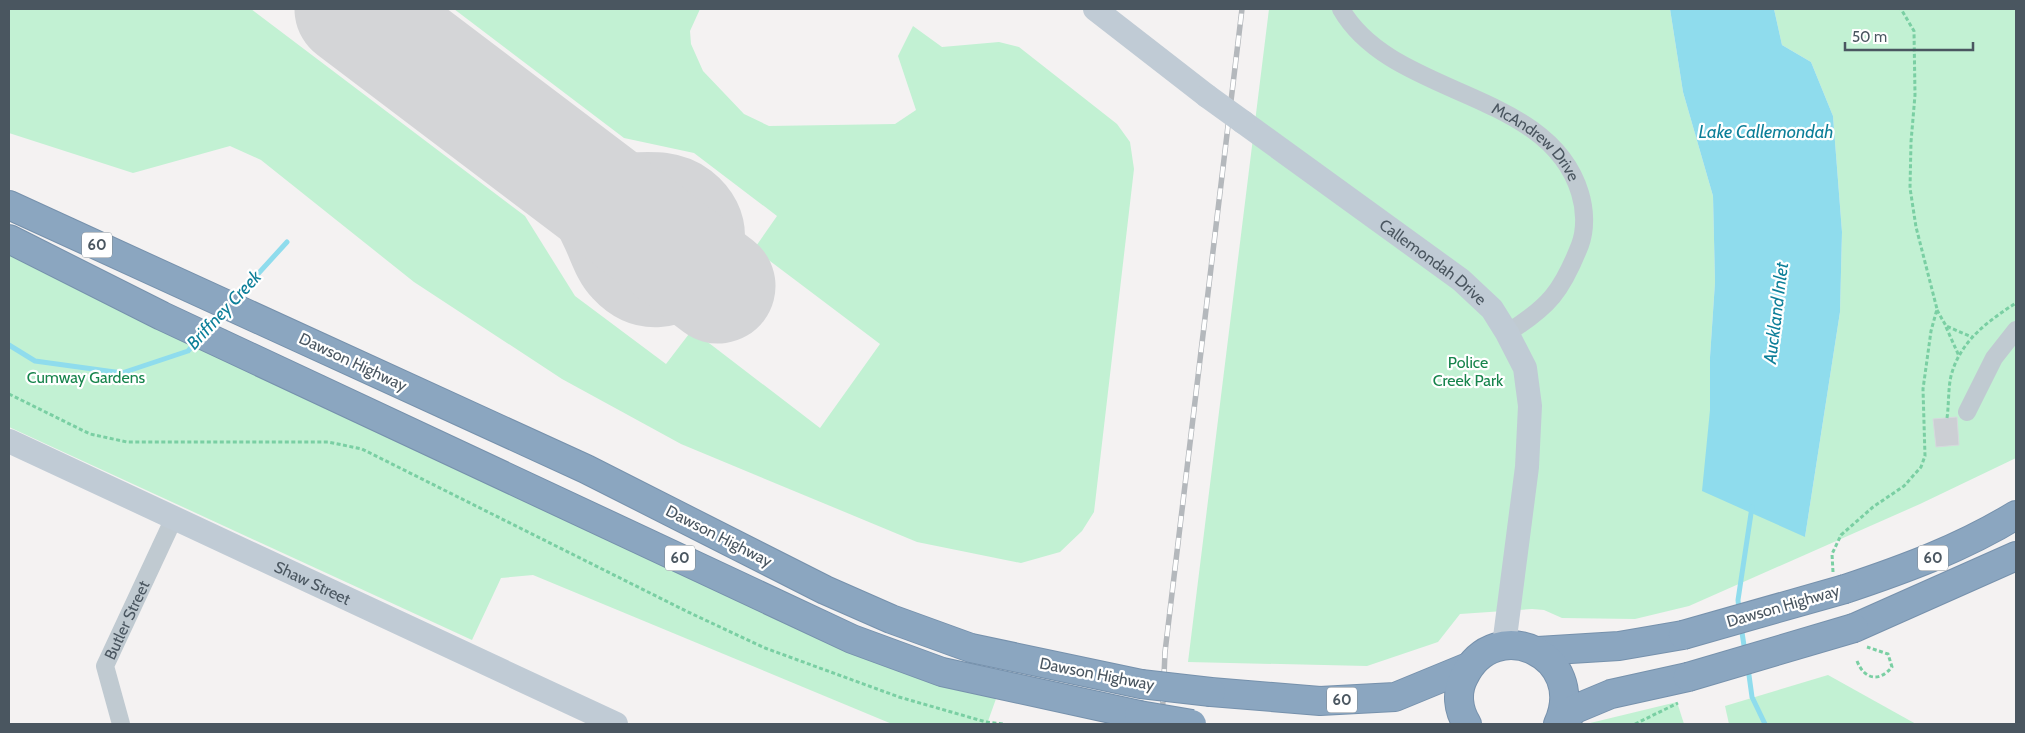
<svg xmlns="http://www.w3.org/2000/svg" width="2025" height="733" viewBox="0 0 2025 733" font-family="Cabin,sans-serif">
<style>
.green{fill:#c2f1d3}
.water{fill:#8fdced}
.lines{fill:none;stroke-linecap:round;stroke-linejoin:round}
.stream{stroke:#8fdced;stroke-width:5}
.taxiway{stroke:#d4d5d7;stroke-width:46}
.runway{stroke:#d4d5d7;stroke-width:115}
.building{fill:#cccfd4;stroke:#d6d9dd}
.highway-casing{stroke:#7691ac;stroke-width:30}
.path{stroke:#7acfa3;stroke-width:3;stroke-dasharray:4 2.5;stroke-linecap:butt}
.street{stroke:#c0cad1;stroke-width:18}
.secondary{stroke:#c0cbd5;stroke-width:24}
.highway{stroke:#8ba6c0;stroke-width:28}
.rail-casing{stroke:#b4b8bc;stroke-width:5.5}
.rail{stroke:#fff;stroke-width:4;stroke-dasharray:11;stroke-linecap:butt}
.highway-bridge-casing{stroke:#7691ac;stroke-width:30;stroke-linecap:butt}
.secondary-bridge{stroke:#c0cbd5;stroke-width:24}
.highway-bridge{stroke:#8ba6c0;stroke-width:28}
.labels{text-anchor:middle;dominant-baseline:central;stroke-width:4.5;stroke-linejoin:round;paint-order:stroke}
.shield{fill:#fff;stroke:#808990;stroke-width:1}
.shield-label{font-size:15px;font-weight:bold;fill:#4a5660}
.street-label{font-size:16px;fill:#4a5660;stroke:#fff}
.park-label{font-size:16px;fill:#17844c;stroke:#fff}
.water-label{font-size:18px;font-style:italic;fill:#0d7f99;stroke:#fff}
</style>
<rect width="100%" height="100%" fill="#f4f2f2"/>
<!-- green -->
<g class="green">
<polygon points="9,9 251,9 525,216 575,296 666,364 692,330 820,428 880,344 754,249 777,216 694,153 624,138 454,9 700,9 690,31 691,44 703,71 744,114 769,126 895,124 916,110 898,56 913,26 942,47 999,42 1019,47 1117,124 1130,142 1134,169 1094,512 1082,531 1060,552 1021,563 917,542 681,444 562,379 414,282 261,160 230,146 133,173 9,133"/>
<polygon points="1269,9 1670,9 1683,92 1713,196 1715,282 1710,357 1710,410 1805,537 1840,312 1842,232 1833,116 1811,62 1782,45 1774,9 2016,9 2016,458 1920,504 1689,606 1635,619 1562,618 1544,610 1532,609 1460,614 1438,642 1367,666 1188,662"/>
<polygon points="9,252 997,696 987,724 892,724 533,575 501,578 472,640 9,427"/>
<polygon points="1828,675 1916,724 1729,724 1725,706"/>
<polygon points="1677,702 1684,724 1586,724"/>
</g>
<!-- water -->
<polygon class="water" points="1670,9 1774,9 1782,45 1811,62 1833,116 1842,232 1840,312 1805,537 1702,491 1710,410 1710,357 1715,282 1713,196 1683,92"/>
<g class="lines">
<!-- stream -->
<g class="stream">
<polyline points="235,299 287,242"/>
<polyline points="208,329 223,313"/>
<polyline points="9,345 35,361 122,373 188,351 196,342"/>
<polyline points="1739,610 1738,600 1752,507"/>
<polyline points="1741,626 1745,652"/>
<polyline points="1748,668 1752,697 1765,724"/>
</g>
<!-- taxiway -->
<path class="taxiway" d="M474,101l88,64c41,27 96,-7 135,24 71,56 -25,161 -88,93 -11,-11 -16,-28 -23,-43 -13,-27 -26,-55 -39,-82"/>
<!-- runway -->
<polyline class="runway" points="352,9 718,286"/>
</g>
<!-- building -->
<polygon class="building" points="1957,417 1959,445 1936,447 1933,419"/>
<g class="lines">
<!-- highway casing -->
<g class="highway-casing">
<g id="highway">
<polyline points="9,205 586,469 825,590 891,619 971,648 1141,684"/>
<polyline points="9,239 162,316 852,639 942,672 1139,715"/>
<path d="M1845,589c60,-20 117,-41 171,-74"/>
<polyline points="1854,628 2016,556"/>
<polyline points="1538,651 1619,646 1683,635"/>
<polyline points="1211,692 1320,701 1395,697 1468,667"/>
<path d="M1467,724c-9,-14 -11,-32 -3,-47 31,-65 125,-21 94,47"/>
<polyline points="1560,724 1575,709 1611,694 1688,677"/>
</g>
</g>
<!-- path -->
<g class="path">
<polyline points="1937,310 1946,326 1972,337"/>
<polyline points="1946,327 1959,356"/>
<polyline points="9,394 90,434 127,442 328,442 362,449 686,611 765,648 899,697 986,722 1003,724"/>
<path d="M1947,418c2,-14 1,-29 4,-42 9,-35 37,-55 65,-73"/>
<polyline points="1833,572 1832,554 1841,535 1873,507 1904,486 1921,467 1925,456 1923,389 1931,331 1937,309 1916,227 1910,188 1911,142 1915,95 1914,31 1901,9"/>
<path d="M1857,661c7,18 22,22 35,6l-4,-13 -21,-7"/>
<polyline points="1635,724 1678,703"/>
</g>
<!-- street -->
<g class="street">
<path id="s1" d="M1341,9c51,89 208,80 239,184 5,16 6,36 0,52 -18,46 -31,62 -73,88"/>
<polyline points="1967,412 1994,358 2016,330"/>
<path id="s2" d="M121,724l-16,-58 69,-148"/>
</g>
<!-- secondary -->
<g class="secondary">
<polyline points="1095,9 1207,96"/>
<path id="s3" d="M1243,122l218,158 31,29 15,24 18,35 5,38 -3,61 -23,178"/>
<path id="s4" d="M9,441l607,283"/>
</g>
<!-- highway -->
<use href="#highway" class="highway"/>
<!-- rail casing -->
<g class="rail-casing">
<polyline id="rail" points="1162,724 1165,652 1242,9"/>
</g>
<!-- rail -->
<use href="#rail" class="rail"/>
<!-- highway-bridge casing -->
<g class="highway-bridge-casing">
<g id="highway-bridge">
<polyline points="1683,635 1845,589"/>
<polyline points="1688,677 1854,628"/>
<polyline points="1141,684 1211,692"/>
<polyline points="1139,715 1192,724"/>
</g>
</g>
<!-- secondary-bridge -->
<polyline class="secondary-bridge" points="1207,96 1243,122"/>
<!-- highway-bridge -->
<use href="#highway-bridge" class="highway-bridge"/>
</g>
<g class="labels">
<!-- shield labels -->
<g class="shield">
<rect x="82" y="232.5" width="30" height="25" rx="4"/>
<rect x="665" y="545.5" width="30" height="25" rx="4"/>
<rect x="1918" y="545.5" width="30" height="25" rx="4"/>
<rect x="1327" y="687.5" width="30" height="25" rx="4"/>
</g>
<g class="shield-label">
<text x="97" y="245">60</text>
<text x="680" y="558">60</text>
<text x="1933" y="558">60</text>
<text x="1342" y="700">60</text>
</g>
<!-- street labels -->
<g class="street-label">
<text stroke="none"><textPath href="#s1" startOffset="240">McAndrew Drive</textPath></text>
<text stroke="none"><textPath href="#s3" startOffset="236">Callemondah Drive</textPath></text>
<text transform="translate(353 362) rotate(25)">Dawson Highway</text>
<text transform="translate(719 536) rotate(27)">Dawson Highway</text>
<text stroke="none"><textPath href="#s4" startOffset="335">Shaw Street</textPath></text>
<text transform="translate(1783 606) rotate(-16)">Dawson Highway</text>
<text stroke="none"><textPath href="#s2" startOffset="111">Butler Street</textPath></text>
<text transform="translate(1097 674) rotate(11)">Dawson Highway</text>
</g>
<!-- park labels -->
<g class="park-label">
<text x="1468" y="362">Police<tspan x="1468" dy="18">Creek Park</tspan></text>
<text x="86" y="377">Cumway Gardens</text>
</g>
<!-- water labels -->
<g class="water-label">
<text x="1766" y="132">Lake Callemondah</text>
<text transform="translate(224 310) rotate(-47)">Briffney Creek</text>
<text transform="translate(1776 313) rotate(-83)">Auckland Inlet</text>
</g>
</g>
<!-- border -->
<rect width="2025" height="733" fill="none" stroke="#4a5660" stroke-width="20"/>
<!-- scale -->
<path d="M1845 42v8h128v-8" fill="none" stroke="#4a5660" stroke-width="2.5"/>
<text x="1852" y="42" font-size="15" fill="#4a5660" stroke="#ffffff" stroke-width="4" paint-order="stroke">50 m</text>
</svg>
